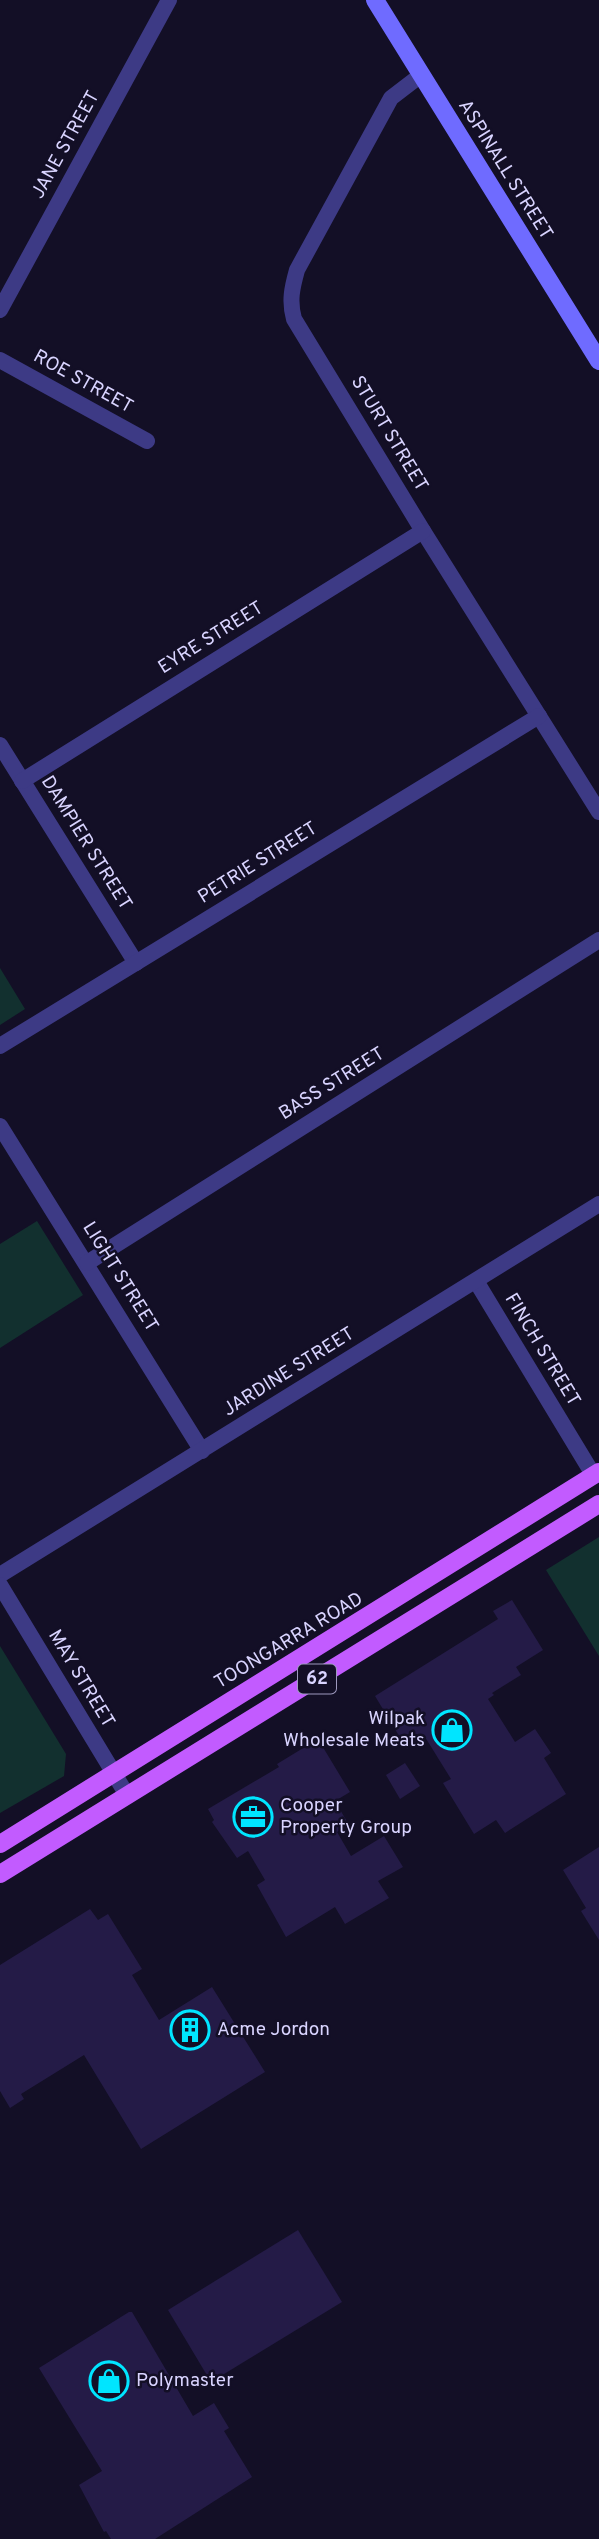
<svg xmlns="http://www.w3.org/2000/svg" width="599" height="2539" viewBox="0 0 599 2539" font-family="Overpass,sans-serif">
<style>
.green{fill:#12302f}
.building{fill:#241b47}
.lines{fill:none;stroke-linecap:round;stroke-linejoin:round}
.minor{stroke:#3d3a85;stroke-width:16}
.secondary{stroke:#6f6bff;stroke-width:18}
.primary{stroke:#c25bff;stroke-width:18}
.labels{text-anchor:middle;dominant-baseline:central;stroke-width:5;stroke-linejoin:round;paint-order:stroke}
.shield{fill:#130f26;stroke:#9e99be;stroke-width:2}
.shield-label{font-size:18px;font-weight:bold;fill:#d9d4ff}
.street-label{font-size:19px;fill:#d9d4ff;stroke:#130f26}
.poi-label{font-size:19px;fill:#d9d4ff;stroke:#130f26;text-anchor:start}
</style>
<rect width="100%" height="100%" fill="#130f26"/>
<!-- green -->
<g class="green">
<polygon points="0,968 25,1009 0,1025"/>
<polygon points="37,1221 83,1295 0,1348 0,1244"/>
<polygon points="599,1537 599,1656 546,1570"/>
<polygon points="0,1646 66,1754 64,1776 0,1813"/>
</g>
<!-- building -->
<g class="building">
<polygon points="512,1600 543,1650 516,1667 521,1675 492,1693 494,1695 488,1699 515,1742 535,1729 551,1753 544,1758 566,1794 505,1833 496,1820 474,1834 443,1783 451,1779 425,1737 407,1749 375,1696 498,1619 493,1611"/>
<polygon points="318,1739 350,1792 335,1801 349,1825 337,1832 351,1856 384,1836 403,1867 378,1881 389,1898 345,1924 335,1907 286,1937 257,1885 265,1880 248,1851 237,1858 212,1822 214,1820 208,1809 279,1767 277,1764"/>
<polygon points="405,1763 420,1786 400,1799 386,1775"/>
<polygon points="599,1847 599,1940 581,1911 586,1908 563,1870"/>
<polygon points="90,1909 98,1920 108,1914 142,1969 132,1975 159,2020 212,1987 265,2072 141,2149 84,2055 21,2094 24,2099 10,2108 0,2091 0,1965"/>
<polygon points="298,2230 342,2302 211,2382 168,2310"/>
<polygon points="129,2312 132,2312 193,2416 214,2403 229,2428 224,2431 252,2477 155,2539 111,2539 106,2531 104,2532 79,2485 102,2471 39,2368"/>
</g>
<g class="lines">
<!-- minor -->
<g class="minor">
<path d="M421,75l-30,23 -94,172c-5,18 -8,31 -3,49l129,212 176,281"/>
<polyline points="0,310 169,0"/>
<polyline points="0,360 147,441"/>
<polyline points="0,745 136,963"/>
<polyline points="22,781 423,531"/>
<polyline points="0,1046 539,716"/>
<polyline points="0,1126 202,1451"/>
<polyline points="87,1263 599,940"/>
<polyline points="476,1281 594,1476"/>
<polyline points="0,1575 599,1204"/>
<polyline points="0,1585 127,1795"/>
</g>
<!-- secondary -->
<polyline class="secondary" points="375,0 599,361"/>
<!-- primary -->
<g class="primary">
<polyline points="0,1844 599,1472"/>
<polyline points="0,1874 599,1504"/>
</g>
</g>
<!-- icons -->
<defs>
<g id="shop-ring" transform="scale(2.0125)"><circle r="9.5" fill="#130f26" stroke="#00e5ff" stroke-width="1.5"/><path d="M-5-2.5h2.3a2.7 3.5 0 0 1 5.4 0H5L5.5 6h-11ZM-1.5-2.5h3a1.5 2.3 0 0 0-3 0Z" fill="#00e5ff"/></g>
<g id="office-ring" transform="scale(2.0125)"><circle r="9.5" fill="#130f26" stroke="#00e5ff" stroke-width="1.5"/><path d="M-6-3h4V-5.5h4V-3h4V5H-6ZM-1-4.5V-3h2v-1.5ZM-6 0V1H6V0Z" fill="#00e5ff"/></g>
<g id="building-ring" transform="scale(2.0125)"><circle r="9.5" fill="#130f26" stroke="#00e5ff" stroke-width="1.5"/><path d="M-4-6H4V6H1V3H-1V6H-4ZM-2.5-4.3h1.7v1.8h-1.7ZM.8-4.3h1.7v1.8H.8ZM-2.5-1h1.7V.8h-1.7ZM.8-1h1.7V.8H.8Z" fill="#00e5ff"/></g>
</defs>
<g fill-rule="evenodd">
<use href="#shop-ring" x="452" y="1730"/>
<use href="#office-ring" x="253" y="1817"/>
<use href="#building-ring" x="190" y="2030"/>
<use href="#shop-ring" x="109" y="2381"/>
</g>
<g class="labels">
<!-- shield labels -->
<rect class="shield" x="298" y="1664.5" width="38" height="29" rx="5"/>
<g class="shield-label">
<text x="317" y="1679">62</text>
</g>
<!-- street labels -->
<g class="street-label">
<text transform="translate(66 145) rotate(-61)">JANE STREET</text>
<text transform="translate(505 170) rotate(58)">ASPINALL STREET</text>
<text transform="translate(83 382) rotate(29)">ROE STREET</text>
<text transform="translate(389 434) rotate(59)">STURT STREET</text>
<text transform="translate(211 638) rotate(-32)">EYRE STREET</text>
<text transform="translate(86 843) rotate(58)">DAMPIER STREET</text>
<text transform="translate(258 863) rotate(-32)">PETRIE STREET</text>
<text transform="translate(332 1084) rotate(-32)">BASS STREET</text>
<text transform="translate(120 1277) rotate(58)">LIGHT STREET</text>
<text transform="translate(542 1350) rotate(59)">FINCH STREET</text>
<text transform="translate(289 1372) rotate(-32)">JARDINE STREET</text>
<text transform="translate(289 1641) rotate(-31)">TOONGARRA ROAD</text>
<text transform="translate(81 1679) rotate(59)">MAY STREET</text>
</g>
<!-- poi labels -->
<g class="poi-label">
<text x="425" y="1719" text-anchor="end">Wilpak<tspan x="425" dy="22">Wholesale Meats</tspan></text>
<text x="280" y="1806">Cooper<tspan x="280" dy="22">Property Group</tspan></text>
<text x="217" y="2030">Acme Jordon</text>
<text x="136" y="2381">Polymaster</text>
</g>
</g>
</svg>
